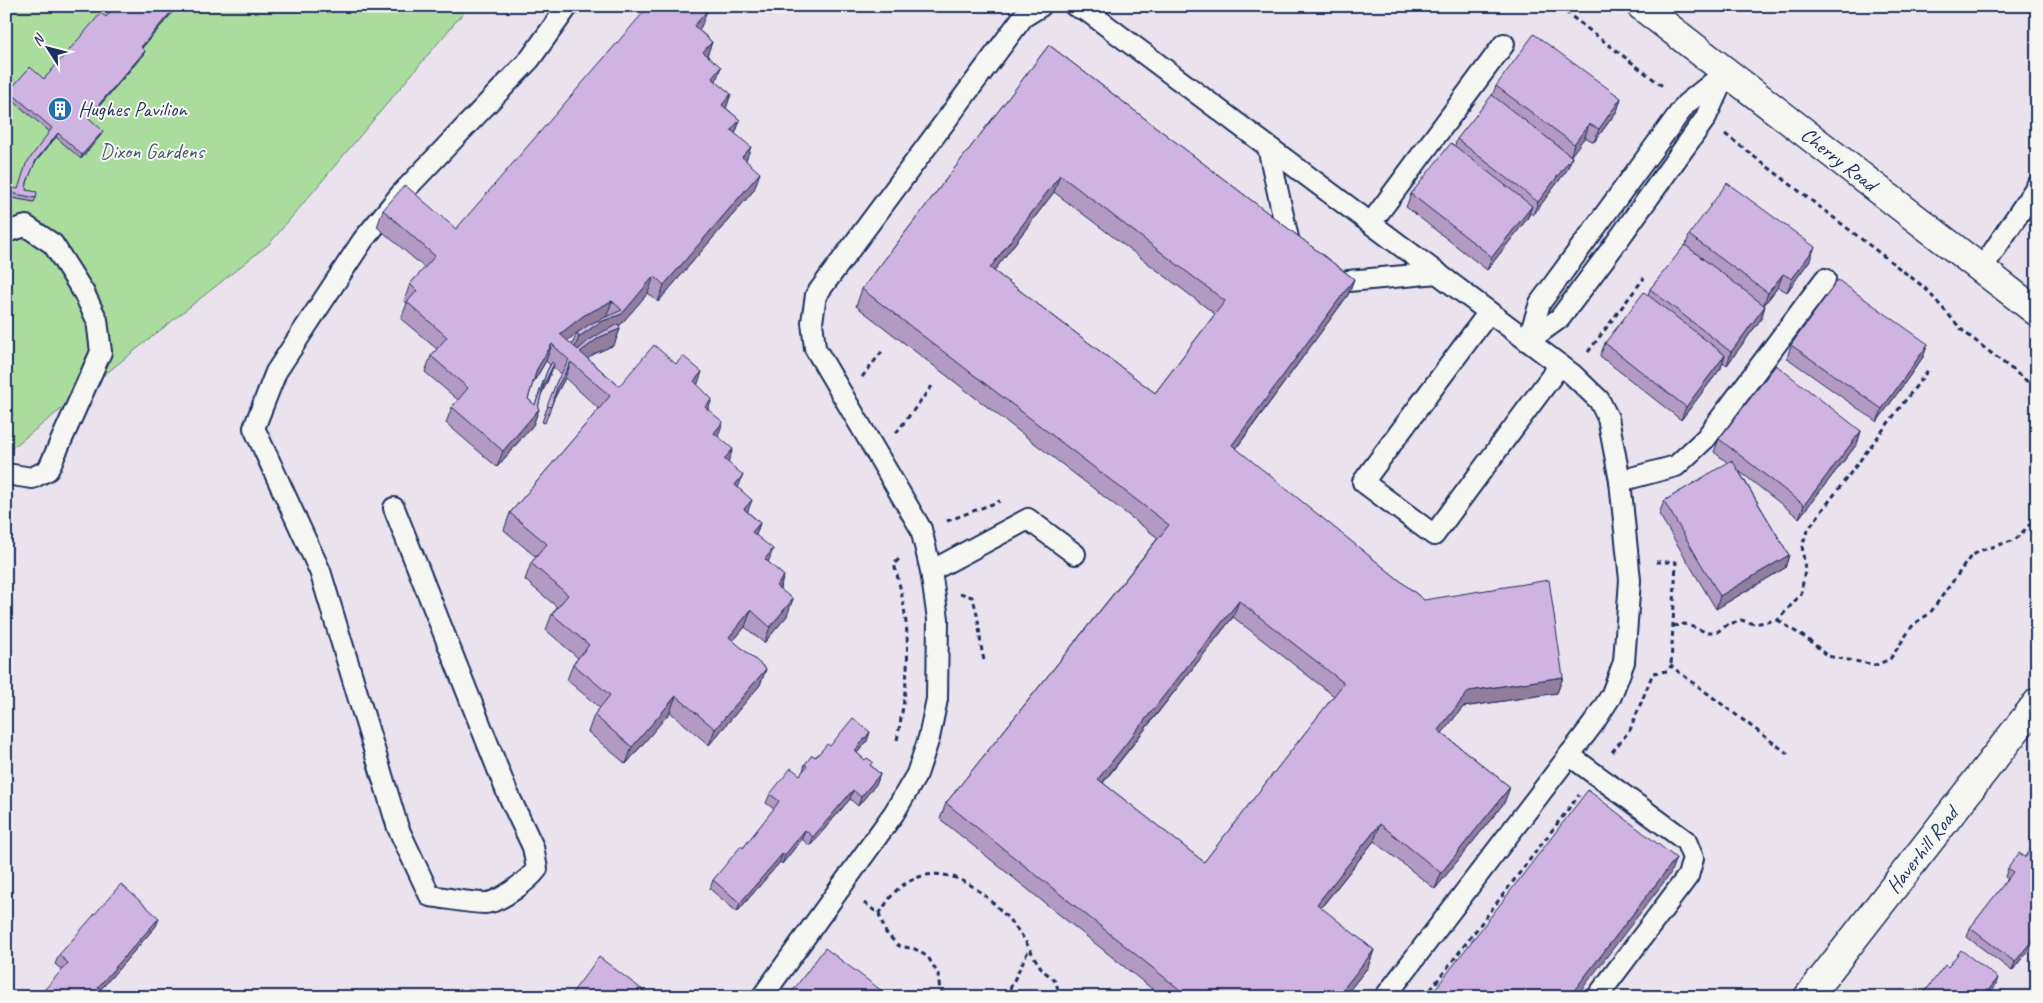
<svg xmlns="http://www.w3.org/2000/svg" width="2043" height="1003" viewBox="0 0 2043 1003" font-family="Caveat,sans-serif">
<style>
.green{fill:#aadc9d;stroke:#62867e}
.lines{fill:none;stroke-linecap:round;stroke-linejoin:round}
.service-casing{stroke:#1b2f5e;stroke-width:24}
.minor-casing{stroke:#1b2f5e;stroke-width:31}
.secondary-casing{stroke:#1b2f5e;stroke-width:31}
.path{stroke:#1b2f5e;stroke-width:3;stroke-dasharray:5 4;stroke-linecap:butt}
.service{stroke:#f6f6f2;stroke-width:20}
.minor{stroke:#f6f6f2;stroke-width:28}
.secondary{stroke:#f6f6f2;stroke-width:28}
.wall{fill:#b29ac2;stroke:#1b2f5e;fill-rule:evenodd}
.shaded-wall{fill:#917d9e;stroke:#1b2f5e}
.building{fill:#cfb3e1;stroke:#1b2f5e;fill-rule:evenodd}
.labels{text-anchor:middle;dominant-baseline:central;stroke-width:4;stroke-linejoin:round;paint-order:stroke}
.poi-label{font-size:21px;fill:#1b2f5e;stroke:#f6f6f2;text-anchor:start}
.park-label{font-size:21px;fill:#3f5a6e;stroke:#f6f6f2}
.street-label{font-size:21px;fill:#1b2f5e;stroke:#f6f6f2}
</style>
<rect width="100%" height="100%" fill="#eae2ed"/>
<filter id="ink" filterUnits="userSpaceOnUse"><feTurbulence type="fractalNoise" baseFrequency=".02" numOctaves="2"/><feDisplacementMap in="SourceGraphic" scale="10" xChannelSelector="R" yChannelSelector="G"/><feConvolveMatrix kernelMatrix="1 2 1 2 8 2 1 2 1" color-interpolation-filters="sRGB"/></filter>
<g filter="url(#ink)">
<!-- green -->
<polygon class="green" points="6,6 469,6 270,243 6,453"/>
<g class="lines">
<!-- service casing -->
<g class="service-casing">
<g id="service">
<polyline points="1075,6 1087,11 1572,374 1599,400 1608,418 1620,481 1630,580 1624,662 1611,696 1593,724 1385,997"/>
<polyline points="1268,147 1288,238"/>
<polyline points="1371,223 1504,44"/>
<polyline points="6,232 26,226 53,244 84,293 97,320 101,352 48,470 32,478 6,474"/>
<polyline points="1981,270 2037,186"/>
<polyline points="1348,281 1438,273"/>
<polyline points="1489,312 1363,482 1434,535 1560,365"/>
<polyline points="1528,341 1540,303 1686,104 1726,72"/>
<polyline points="1528,341 1560,318 1613,247 1705,119 1725,75"/>
<polyline points="1620,481 1676,466 1706,438 1825,279"/>
<path d="M394,508l113,284 26,55 4,22c-8,11 -38,34 -52,34 -18,0 -37,-5 -55,-7l-32,-68 -78,-257 -66,-143 22,-56 87,-132 38,-46 129,-135 38,-53"/>
<polyline points="931,571 1028,519 1075,554"/>
<polyline points="1569,755 1686,841 1693,858 1688,876 1597,997"/>
<polyline points="762,997 894,813 917,774 929,738 937,699 938,619 931,571 921,529 815,348 812,322 816,295 1023,17 1041,6"/>
</g>
</g>
<!-- minor casing -->
<g class="minor-casing">
<polyline id="minor" points="1808,997 2037,703"/>
</g>
<!-- secondary casing -->
<g class="secondary-casing">
<polyline id="secondary" points="1641,6 2037,312"/>
</g>
<!-- path -->
<g class="path">
<polyline points="1558,6 1665,88"/>
<polyline points="1725,134 1925,288 1963,331 2037,389"/>
<polyline points="1588,352 1644,278"/>
<polyline points="862,377 884,349"/>
<polyline points="896,433 932,386"/>
<polyline points="947,521 1000,501"/>
<polyline points="1656,562 1676,562 1671,666"/>
<path d="M960,593l12,4c9,23 6,41 12,63"/>
<polyline points="1778,620 1813,643 1827,656 1876,665 1890,659 1913,625 1930,613 1971,556 1982,550 2015,540 2037,517"/>
<polyline points="1673,626 1685,624 1706,632 1717,632 1727,625 1741,620 1754,624 1778,620 1801,594 1805,570 1802,545 1809,528 1929,369"/>
<path d="M897,740c13,-66 16,-111 -3,-176l5,-5"/>
<polyline points="1612,752 1630,730 1653,673 1667,671 1671,666 1791,756"/>
<polyline points="864,903 879,914 886,933 899,946 915,949 928,957 938,974 940,991 950,997"/>
<path d="M879,914c6,-8 11,-18 19,-25 45,-37 89,3 118,39 11,12 16,29 27,42 3,4 8,6 11,10 4,5 3,12 9,17"/>
<polyline points="1006,997 1029,949"/>
<polyline points="1425,997 1579,795"/>
</g>
<!-- service -->
<use href="#service" class="service"/>
<!-- minor -->
<use href="#minor" class="minor"/>
<!-- secondary -->
<use href="#secondary" class="secondary"/>
</g>
<!-- wall -->
<g class="wall">
<polygon points="115,6 178,6 142,48 143,55 89,118 101,135 81,159 56,137 34,164 27,183 26,190 36,198 34,202 6,197 6,191 18,189 50,132 7,96 9,91 44,79 106,17"/>
<path d="M701,27l-2,3 13,12 -5,13 9,27 15,12 -5,14 14,12 -5,14 11,27 8,29 -96,112 -10,-9 -29,33 1,3 -6,16 -20,9 -7,4 32,28 78,-1 11,25 10,26 30,76 12,11 -4,12 12,27 16,14 -4,12 7,28 -23,27 -19,-16 -12,14 33,28 -6,16 -51,60 -39,-33 -44,52 -38,-32 6,-17 6,-7 -33,-28 6,-16 5,-6 -32,-28 6,-16 5,-7 -32,-27 6,-17 5,-6 -32,-27 6,-17 89,-104 -34,-31 -11,21 -9,24 -3,-1 15,-41 4,-7 -8,-7 -5,13 -7,15 -3,13 1,1 -6,16 -36,42 -51,-44 6,-16 6,-7 -33,-28 6,-16 6,-7 -36,-30 6,-16 -3,-2 6,-17 15,-16 -48,-41 6,-17 73,19zM577,333l-5,12 -5,-5zM546,361l4,4 -3,6 -12,34 -7,-6 5,-16z"/>
<path d="M1049,45l305,234 -6,16 -112,154 188,151 139,77 -6,16 -94,14 -21,26 68,54 -6,16 -69,86 -61,-48 -53,67 53,42 -6,17 -24,30h-182l-222,-178 6,-16 212,-265 -302,-232 6,-17zM1054,192l161,122 -60,79 -161,-122zM1233,617l101,79 -130,166 -101,-79z"/>
<polygon points="1496,86 1621,98 1617,111 1594,142 1585,137 1570,156 1572,157 1567,170 1533,215 1530,213 1527,219 1487,270 1406,207 1411,194 1455,145 1457,139 1492,96"/>
<polygon points="1689,235 1810,260 1787,292 1778,287 1764,305 1765,306 1761,319 1727,365 1723,362 1721,368 1681,420 1600,356 1605,343 1648,295 1650,289 1686,245"/>
<polygon points="1928,344 1923,357 1877,422 1787,358 1791,345"/>
<polygon points="1861,431 1857,444 1799,518 1739,471 1789,555 1785,568 1716,609 1659,514 1664,501 1728,463 1714,452 1719,439"/>
<polygon points="870,732 867,741 857,753 880,774 877,783 858,806 850,799 810,846 802,839 782,864 780,862 737,912 710,889 713,880 743,848 774,809 766,803 770,794 800,775 803,771 805,764 830,746"/>
<polygon points="2025,857 2037,939 2012,971 1967,937 1970,928 2008,879 2005,877 2008,868"/>
<polygon points="159,918 156,926 101,989 62,970 55,964 59,955"/>
</g>
<!-- shaded-wall -->
<g class="shaded-wall">
<polygon points="176,6 178,6 139,51 141,47"/>
<polygon points="707,11 701,27 688,42 694,26"/>
<polygon points="712,42 706,58 703,52"/>
<polygon points="145,51 143,55 86,121 88,117"/>
<polygon points="721,67 715,84 712,78"/>
<polygon points="731,94 725,111 722,105"/>
<polygon points="1621,98 1617,111 1594,142 1599,129"/>
<polygon points="740,120 734,137 731,130"/>
<polygon points="1589,124 1585,137 1570,157 1574,144"/>
<polygon points="103,131 101,135 81,159 82,155"/>
<polygon points="58,133 56,137 34,164 36,160"/>
<polygon points="751,147 745,163 742,157"/>
<polygon points="1572,157 1567,170 1533,215 1538,202"/>
<polygon points="760,173 754,190 658,302 664,285"/>
<polygon points="1060,175 1054,192 984,284 990,268"/>
<polygon points="1532,206 1527,219 1487,270 1492,257"/>
<polygon points="1815,247 1810,260 1787,292 1792,279"/>
<polygon points="1783,274 1778,287 1763,306 1768,293"/>
<polygon points="654,276 648,293 616,330 594,338 573,353 579,337 600,322 622,314"/>
<polygon points="1354,279 1348,295 1226,462 1232,445"/>
<polygon points="612,301 606,318 577,333 557,349 560,334 583,316 608,303"/>
<polygon points="1765,306 1761,319 1727,365 1731,352"/>
<polygon points="620,329 614,345 594,354 577,367 580,352 600,337"/>
<polygon points="552,344 546,361 531,386 537,369"/>
<polygon points="1928,344 1923,357 1877,422 1882,409"/>
<polygon points="1725,355 1721,368 1681,420 1686,407"/>
<polygon points="571,362 565,378 551,404 557,387"/>
<polygon points="554,364 548,380 537,403 543,386"/>
<polygon points="702,372 696,389 694,381"/>
<polygon points="712,399 706,416 705,407"/>
<polygon points="539,409 533,425 497,467 503,451"/>
<polygon points="723,422 717,439 714,433"/>
<polygon points="1861,431 1857,444 1799,518 1804,505"/>
<polygon points="733,449 727,465 724,459"/>
<polygon points="743,475 737,491 735,485"/>
<polygon points="752,500 746,516 744,509"/>
<polygon points="760,523 754,539 752,532"/>
<polygon points="773,549 767,566 765,559"/>
<polygon points="1789,555 1785,568 1716,609 1720,596"/>
<polygon points="784,576 778,592 776,586"/>
<polygon points="793,599 787,616 764,643 770,627"/>
<polygon points="1239,601 1233,617 1092,796 1098,779"/>
<polygon points="751,610 745,627 723,653 729,637"/>
<polygon points="766,669 760,685 709,745 715,729"/>
<polygon points="1563,677 1557,693 1463,707 1432,746 1438,730 1469,691"/>
<polygon points="676,696 670,712 626,764 632,747"/>
<polygon points="870,732 867,741 851,760 855,751"/>
<polygon points="880,774 877,783 858,806 861,797"/>
<polygon points="1510,787 1504,803 1435,889 1441,873"/>
<polygon points="853,790 850,799 810,846 813,837"/>
<polygon points="1380,824 1374,841 1311,920 1317,904"/>
<polygon points="805,830 802,839 782,864 785,855"/>
<polygon points="783,853 780,862 737,912 740,903"/>
<polygon points="1676,858 1670,874 1576,997 1569,997"/>
<polygon points="159,918 156,926 95,996 98,987"/>
<polygon points="2037,934 2037,939 2012,971 2015,962"/>
<polygon points="1374,950 1368,967 1344,997 1337,997"/>
<polygon points="1998,978 1995,987 1987,997 1983,997"/>
</g>
<!-- building -->
<g class="building">
<polygon points="115,6 176,6 141,47 145,51 88,117 103,131 82,155 58,133 36,160 27,182 26,190 37,192 36,198 6,192 8,187 18,189 26,164 52,128 9,91 30,67 44,79 101,13 106,17"/>
<polygon points="649,6 702,6 707,11 694,26 712,42 703,52 721,67 712,78 731,94 722,105 740,120 731,130 751,147 742,157 760,173 664,285 654,276 622,314 600,322 579,337 577,333 590,324 622,310 612,301 608,303 583,316 560,334 578,350 588,341 604,331 619,324 620,329 600,337 580,352 619,386 654,345 676,364 683,356 702,372 694,381 712,399 705,407 723,422 714,433 733,449 724,459 743,475 735,485 752,500 744,509 760,523 752,532 773,549 765,559 784,576 776,586 793,599 770,627 751,610 729,637 766,669 715,729 676,696 632,747 594,715 610,695 573,664 589,645 552,614 568,595 531,563 547,544 510,513 610,396 571,362 557,387 551,407 547,406 557,381 569,360 552,344 537,369 528,399 535,405 547,371 552,362 554,364 543,386 538,408 539,409 503,451 452,407 468,388 431,356 447,337 407,302 417,291 410,284 435,256 383,210 405,185 456,229"/>
<polygon points="1534,34 1621,98 1599,129 1589,124 1574,144 1496,86"/>
<path d="M1049,45l305,234 -122,166 192,155 125,-20 14,97 -94,14 -31,39 72,57 -69,86 -61,-49 -63,80 57,46 -37,47h-148l-243,-194 223,-278 -307,-236zM1060,175l165,126 -70,92 -165,-125zM1239,601l105,82 -140,179 -106,-83z"/>
<polygon points="1492,95 1572,157 1538,202 1457,139"/>
<polygon points="1451,143 1532,206 1492,257 1411,194"/>
<polygon points="1727,183 1815,247 1792,279 1783,274 1768,293 1689,235"/>
<polygon points="1685,245 1765,306 1731,352 1650,289"/>
<polygon points="1838,280 1928,344 1882,409 1791,345"/>
<polygon points="1644,292 1725,355 1686,407 1605,343"/>
<polygon points="1776,365 1861,431 1804,505 1719,439"/>
<polygon points="1732,460 1789,555 1720,596 1664,501"/>
<polygon points="853,718 870,732 855,751 865,760 867,758 873,762 870,765 880,774 861,797 853,790 813,837 805,830 785,855 783,853 740,903 713,880 741,846 743,848 775,807 779,801 770,794 791,768 800,775 807,766 805,764 812,755 816,757 827,744 830,746"/>
<polygon points="1588,790 1676,858 1569,997 1429,997"/>
<polygon points="2037,842 2037,934 2015,962 1970,928 2013,872 2008,868 2019,853 2025,857"/>
<polygon points="121,884 159,918 98,987 109,997 38,997 68,963 59,955"/>
<polygon points="825,948 890,997 788,997"/>
<polygon points="1961,950 1998,978 1983,997 1921,997 1945,965 1948,967"/>
<polygon points="599,957 652,997 569,997"/>
</g>
</g>
<!-- icons -->
<defs>
<g id="building-disc" transform="scale(1.25)"><circle r="9.5" fill="#1f6fb2" stroke="#f6f6f2"/><path d="M-4-6H4V6H1V3H-1V6H-4ZM-2.5-4.3h1.7v1.8h-1.7ZM.8-4.3h1.7v1.8H.8ZM-2.5-1h1.7V.8h-1.7ZM.8-1h1.7V.8H.8Z" fill="#fff"/></g>
</defs>
<g fill-rule="evenodd">
<use href="#building-disc" x="60" y="109"/>
</g>
<g class="labels">
<!-- poi labels -->
<g class="poi-label">
<text x="78" y="109">Hughes Pavilion</text>
</g>
<!-- park labels -->
<g class="park-label">
<text x="152" y="151">Dixon Gardens</text>
</g>
<!-- street labels -->
<g class="street-label">
<text transform="translate(1839 159) rotate(38)">Cherry Road</text>
<text transform="translate(1922 850) rotate(-52)">Haverhill Road</text>
</g>
</g>
<!-- margin -->
<rect width="2043" height="1003" fill="none" stroke="#f6f6f2" stroke-width="25"/>
<rect x="12" y="12" width="2018" height="978" fill="none" stroke="#1b2f5e" stroke-width="2" filter="url(#ink)"/>
<!-- north arrow -->
<g transform="translate(48 48) rotate(306)" stroke="#f6f6f2" stroke-width="4" paint-order="stroke">
<path d="M0-4L9 19L0 12L-9 19Z" fill="#1b2f5e"/>
<text y="-8" font-size="14" font-weight="bold" text-anchor="middle" fill="#1b2f5e">N</text>
</g>
</svg>
